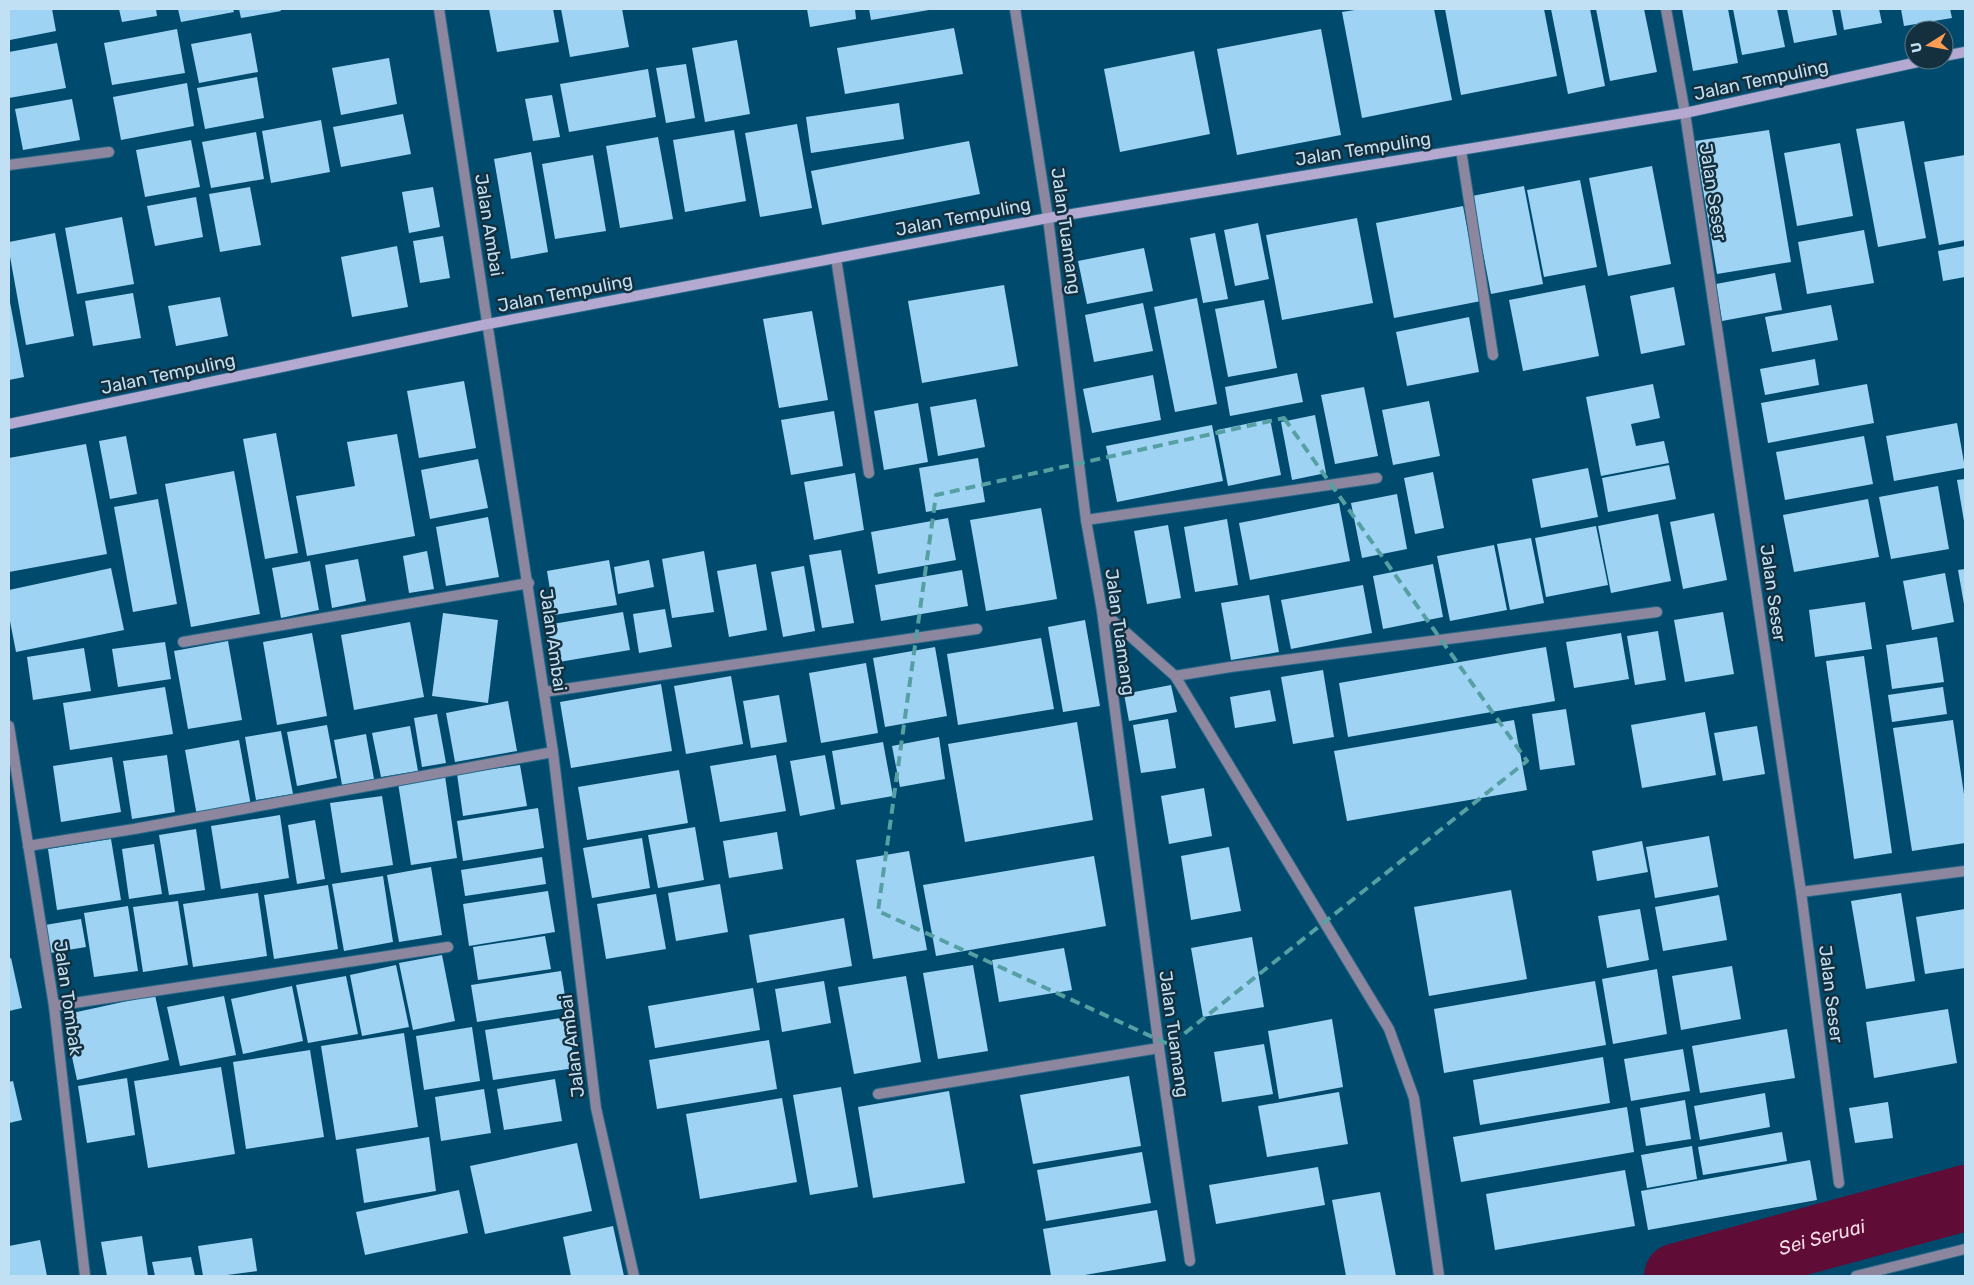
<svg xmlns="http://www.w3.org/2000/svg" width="1974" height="1285" viewBox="0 0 1974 1285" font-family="Rubik,sans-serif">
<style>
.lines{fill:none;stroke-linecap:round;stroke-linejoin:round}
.river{stroke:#5f0c36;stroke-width:66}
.building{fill:#9ed3f4}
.street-casing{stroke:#276988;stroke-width:12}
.secondary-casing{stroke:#276988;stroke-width:12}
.street{stroke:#8c869f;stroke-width:10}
.secondary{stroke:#b3a9d1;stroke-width:10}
.marked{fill:none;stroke:#56a0a4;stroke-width:4;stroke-dasharray:10 6;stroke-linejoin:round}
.labels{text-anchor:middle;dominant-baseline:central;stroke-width:5;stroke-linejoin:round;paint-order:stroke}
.street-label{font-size:18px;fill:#c1e0f4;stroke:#142f3e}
.water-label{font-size:19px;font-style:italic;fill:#f4dbe3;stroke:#142f3e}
</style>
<rect width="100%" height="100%" fill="#004b6d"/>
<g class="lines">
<!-- river -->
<path class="river" id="s1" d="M1677,1276l288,-78"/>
</g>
<!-- building -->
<g class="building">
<polygon points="9,9 52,9 56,31 10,40"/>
<polygon points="119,9 156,9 157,16 122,22"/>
<polygon points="178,9 233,9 234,12 181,22"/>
<polygon points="239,9 280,9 281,11 241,18"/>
<polygon points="489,9 553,9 559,42 497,52"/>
<polygon points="561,9 622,9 629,47 570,57"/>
<polygon points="807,9 855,9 856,19 810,27"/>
<polygon points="869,9 929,9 929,10 871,20"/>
<polygon points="1361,9 1434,9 1452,100 1362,118 1342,12"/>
<polygon points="1445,9 1544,9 1557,76 1461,95"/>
<polygon points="1551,9 1590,9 1605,86 1568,94"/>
<polygon points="1596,9 1644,9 1657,72 1610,81"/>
<polygon points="1682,9 1728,9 1738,63 1693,71"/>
<polygon points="1733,9 1777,9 1785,47 1742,55"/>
<polygon points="1787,9 1832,9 1837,35 1794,43"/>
<polygon points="1840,9 1879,9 1882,23 1844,30"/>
<polygon points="1901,9 1950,9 1952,18 1904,26"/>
<polygon points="954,28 963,74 845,94 837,48"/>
<polygon points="177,29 185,73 112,85 104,43"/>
<polygon points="1321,29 1341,135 1237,155 1217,49"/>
<polygon points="251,33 258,72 199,83 191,44"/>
<polygon points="737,40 750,114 705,122 692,48"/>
<polygon points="57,43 66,88 9,98 9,52"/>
<polygon points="1194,51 1210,134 1120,152 1104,69"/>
<polygon points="389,58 397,104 341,115 332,68"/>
<polygon points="686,64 695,118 666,123 656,68"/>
<polygon points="648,69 656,117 569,132 560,84"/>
<polygon points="257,77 264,118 205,129 197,88"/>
<polygon points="187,83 194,126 121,140 113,97"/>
<polygon points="552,95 560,137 533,141 525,99"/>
<polygon points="72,99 80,140 23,150 15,109"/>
<polygon points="899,103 904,139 811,153 806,117"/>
<polygon points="403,114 411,154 341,167 333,127"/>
<polygon points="321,120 330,172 271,183 262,131"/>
<polygon points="1904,121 1926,238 1878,247 1856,129"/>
<polygon points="797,124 812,208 760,217 745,133"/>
<polygon points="734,130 746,201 685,212 673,140"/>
<polygon points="1769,130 1791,262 1717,274 1695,141"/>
<polygon points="256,132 264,179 211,188 202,142"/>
<polygon points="658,137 673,219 620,228 606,146"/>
<polygon points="191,140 200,187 145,197 136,150"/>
<polygon points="969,141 980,194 822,225 811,171"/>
<polygon points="1840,143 1853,216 1797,226 1784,153"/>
<polygon points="531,152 548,252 511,259 494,159"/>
<polygon points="593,155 606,231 555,239 542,164"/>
<polygon points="1965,155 1965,240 1939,245 1924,162"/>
<polygon points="1652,166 1671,264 1608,276 1589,178"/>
<polygon points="1580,180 1597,267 1544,277 1527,190"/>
<polygon points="1524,186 1543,284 1491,294 1472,196"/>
<polygon points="250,187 261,245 220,252 209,194"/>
<polygon points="433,187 440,227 409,233 402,192"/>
<polygon points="196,197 203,237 155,246 147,206"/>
<polygon points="1463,206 1481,301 1394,318 1376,223"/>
<polygon points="122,217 134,284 77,294 65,228"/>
<polygon points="1357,218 1373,303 1282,320 1266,235"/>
<polygon points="1258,223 1269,279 1235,286 1224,230"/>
<polygon points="1864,230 1874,283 1807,294 1798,242"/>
<polygon points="55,233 74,336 26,345 9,251 9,242"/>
<polygon points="1215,233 1228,299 1203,303 1190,238"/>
<polygon points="443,236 450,278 420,283 413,241"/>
<polygon points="397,246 408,307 352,317 341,257"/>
<polygon points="1965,246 1965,277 1943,281 1938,251"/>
<polygon points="1144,248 1153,291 1087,304 1078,261"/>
<polygon points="1775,273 1782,310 1722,321 1716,284"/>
<polygon points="1004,285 1018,366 922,383 908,301"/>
<polygon points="1585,285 1599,356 1523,371 1509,300"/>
<polygon points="1674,287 1685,345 1641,354 1630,296"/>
<polygon points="133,293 141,338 93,346 85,301"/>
<polygon points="9,297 24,377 9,380"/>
<polygon points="220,297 228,336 176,346 168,306"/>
<polygon points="1197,298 1217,404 1175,412 1154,307"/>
<polygon points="1264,300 1277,368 1228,377 1215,309"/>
<polygon points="1143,303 1153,351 1094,362 1085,315"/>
<polygon points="1831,305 1838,340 1772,352 1765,317"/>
<polygon points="812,311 828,400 779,408 763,319"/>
<polygon points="1469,317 1479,372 1407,386 1396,332"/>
<polygon points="1815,359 1819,385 1765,395 1760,369"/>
<polygon points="1297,373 1303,402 1230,416 1225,387"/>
<polygon points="1153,375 1161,420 1092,433 1083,389"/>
<polygon points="464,381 476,448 419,458 407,391"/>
<polygon points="1653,384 1660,418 1631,424 1636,446 1664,441 1669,463 1601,476 1586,397"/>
<polygon points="1867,384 1874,423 1768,443 1761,403"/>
<polygon points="1364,387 1378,456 1335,464 1321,395"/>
<polygon points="976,399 985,447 938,456 930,407"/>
<polygon points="1429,401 1440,456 1393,465 1382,410"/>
<polygon points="918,403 928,462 884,470 874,411"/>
<polygon points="834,411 843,466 791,475 781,420"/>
<polygon points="1315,415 1326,473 1292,480 1281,422"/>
<polygon points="1270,419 1281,475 1228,486 1217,430"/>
<polygon points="1957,423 1965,468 1894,481 1886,436"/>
<polygon points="1212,425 1223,481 1117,502 1106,446"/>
<polygon points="276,433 298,553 265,559 243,439"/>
<polygon points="397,434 415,536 307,556 296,496 355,486 347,442"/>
<polygon points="126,436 137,494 110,499 99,441"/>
<polygon points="1864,436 1873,484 1785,500 1776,452"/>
<polygon points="86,444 107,554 9,572 9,458"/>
<polygon points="978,458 985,502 926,512 919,468"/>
<polygon points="478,459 488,508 430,519 421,470"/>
<polygon points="1669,465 1676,499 1608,512 1602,478"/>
<polygon points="1588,468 1598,517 1541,528 1532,479"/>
<polygon points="234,471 260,614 191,627 165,484"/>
<polygon points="1433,472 1444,528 1415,534 1404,478"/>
<polygon points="855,473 864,530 814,540 804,482"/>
<polygon points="1965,479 1965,521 1964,521 1957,480"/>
<polygon points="1938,486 1949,549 1891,559 1879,497"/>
<polygon points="1397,494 1407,549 1362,558 1351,503"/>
<polygon points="158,499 177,604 133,612 114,507"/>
<polygon points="1868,499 1879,557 1794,572 1783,515"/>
<polygon points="1339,503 1350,561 1250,580 1239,523"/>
<polygon points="1041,508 1057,599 986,611 970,520"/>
<polygon points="1714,513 1727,580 1683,589 1670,522"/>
<polygon points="1658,514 1671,581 1611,593 1598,526"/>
<polygon points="488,517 499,577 446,586 436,527"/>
<polygon points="948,518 956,560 878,574 871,532"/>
<polygon points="1227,519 1238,585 1195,592 1184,527"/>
<polygon points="1168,525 1181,598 1147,604 1134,531"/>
<polygon points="1596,526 1608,585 1546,597 1535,538"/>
<polygon points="1531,538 1544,603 1510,610 1497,544"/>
<polygon points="1494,545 1507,610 1450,621 1437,556"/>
<polygon points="841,550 854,623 822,628 809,555"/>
<polygon points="427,551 434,589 409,593 403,556"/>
<polygon points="704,551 714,612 672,618 662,559"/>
<polygon points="358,559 366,601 332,608 325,565"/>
<polygon points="609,560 617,605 554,615 547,571"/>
<polygon points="649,560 654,587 618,594 614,567"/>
<polygon points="310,561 319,610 281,618 272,568"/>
<polygon points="756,564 767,630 729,637 717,571"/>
<polygon points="1433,564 1443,617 1383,629 1373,576"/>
<polygon points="804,566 815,631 783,637 771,572"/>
<polygon points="111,568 124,630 16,652 9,616 9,590"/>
<polygon points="1965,569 1965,604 1964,604 1958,570"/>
<polygon points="962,570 968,606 881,621 875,585"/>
<polygon points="1945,573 1954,622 1912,630 1903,581"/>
<polygon points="1363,585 1372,633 1291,649 1281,600"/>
<polygon points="1269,595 1279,652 1231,660 1221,603"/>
<polygon points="1865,602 1872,649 1815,657 1809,610"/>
<polygon points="665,609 672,647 639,653 633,614"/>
<polygon points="623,612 630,650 553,663 547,625"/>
<polygon points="1723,612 1734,674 1685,682 1674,620"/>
<polygon points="443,613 498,620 488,703 432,696"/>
<polygon points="1085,620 1100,706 1063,712 1048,627"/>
<polygon points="410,622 424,697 354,710 341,635"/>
<polygon points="1658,631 1666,680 1635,685 1627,636"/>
<polygon points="312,633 327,716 277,725 263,642"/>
<polygon points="1621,633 1629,679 1574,688 1566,642"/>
<polygon points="1937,637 1944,682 1892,689 1886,645"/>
<polygon points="1041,638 1054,709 958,725 947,654"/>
<polygon points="228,641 242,720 188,729 174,651"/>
<polygon points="165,642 171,679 118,687 112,649"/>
<polygon points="935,647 947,716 885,727 873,658"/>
<polygon points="1546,647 1555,701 1348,737 1339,683"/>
<polygon points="84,648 91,691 33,700 27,657"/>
<polygon points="1864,656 1892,853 1854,859 1826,661"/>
<polygon points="866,663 878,733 821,743 809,673"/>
<polygon points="1323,670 1334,737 1293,744 1281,677"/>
<polygon points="731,676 743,744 686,754 674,686"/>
<polygon points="661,684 672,751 571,768 560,702"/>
<polygon points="1171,685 1177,712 1129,721 1124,694"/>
<polygon points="165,687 173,734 70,750 63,703"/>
<polygon points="1943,687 1947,714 1892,722 1888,695"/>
<polygon points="1270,690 1276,721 1235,728 1230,697"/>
<polygon points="779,695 787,742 751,748 743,701"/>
<polygon points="508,701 517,751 455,762 446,713"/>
<polygon points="1566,709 1575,765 1540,770 1532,714"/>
<polygon points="1705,712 1716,775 1642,788 1631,725"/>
<polygon points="437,714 446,763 422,767 414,718"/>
<polygon points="1168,719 1176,768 1141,773 1133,725"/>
<polygon points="1514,720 1527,790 1347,821 1334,751"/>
<polygon points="1953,720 1965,801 1965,843 1912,851 1893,728"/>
<polygon points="1077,722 1093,820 965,842 948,744"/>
<polygon points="327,725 337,778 297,786 287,732"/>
<polygon points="410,726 418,771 381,777 372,733"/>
<polygon points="1757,726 1765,774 1723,781 1714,733"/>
<polygon points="281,731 293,794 256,800 245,737"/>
<polygon points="366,734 374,779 342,785 334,740"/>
<polygon points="939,737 945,779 900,787 892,746"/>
<polygon points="239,740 251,806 197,816 185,750"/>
<polygon points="883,742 893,796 841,805 832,751"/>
<polygon points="167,755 175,812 132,819 123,761"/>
<polygon points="776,755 786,811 720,822 710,766"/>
<polygon points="825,755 835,809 800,816 790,761"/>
<polygon points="112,757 121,812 61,822 53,766"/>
<polygon points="520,765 527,806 463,816 457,774"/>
<polygon points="679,770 688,823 587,840 578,787"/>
<polygon points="445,776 457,858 411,865 398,783"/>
<polygon points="1204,788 1212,836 1169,844 1161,796"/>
<polygon points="382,796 393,865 341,873 330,803"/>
<polygon points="538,808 544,848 463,861 457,821"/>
<polygon points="280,815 289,878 221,889 211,826"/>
<polygon points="315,820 325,879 297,884 288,825"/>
<polygon points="695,827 704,880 658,888 648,835"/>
<polygon points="196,829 205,890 169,895 159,835"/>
<polygon points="777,832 783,869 729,878 723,841"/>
<polygon points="1709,836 1718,887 1655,898 1646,847"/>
<polygon points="642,838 650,888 592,898 583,848"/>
<polygon points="111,839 121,900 57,910 48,849"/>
<polygon points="1642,841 1648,872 1597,881 1592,851"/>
<polygon points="154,844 162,894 129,899 122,849"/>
<polygon points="1229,847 1241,911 1191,920 1181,856"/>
<polygon points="909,851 927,950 873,959 856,860"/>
<polygon points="1094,856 1106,926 936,956 923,885"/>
<polygon points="542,857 546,884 465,896 461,870"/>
<polygon points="431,867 442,935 399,942 387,875"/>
<polygon points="383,876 393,942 344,951 332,884"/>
<polygon points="720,884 728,932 676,941 668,893"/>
<polygon points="328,885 338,949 274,959 264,895"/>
<polygon points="1511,890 1527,979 1429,996 1414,907"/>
<polygon points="548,891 555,932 469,946 463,904"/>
<polygon points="258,893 267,956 193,967 183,904"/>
<polygon points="1901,893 1915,981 1866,989 1851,901"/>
<polygon points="656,894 666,949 606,959 597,904"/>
<polygon points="1719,895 1727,940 1663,951 1655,907"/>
<polygon points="178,901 188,965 143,972 133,907"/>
<polygon points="128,906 138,971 94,977 84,913"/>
<polygon points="1640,909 1649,960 1607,968 1598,916"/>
<polygon points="1965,909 1965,968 1925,974 1916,917"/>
<polygon points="844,918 852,966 757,983 749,935"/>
<polygon points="81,919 86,947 50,953 45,925"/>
<polygon points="545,936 551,969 478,980 473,947"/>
<polygon points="1252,937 1264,1007 1203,1017 1191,948"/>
<polygon points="1064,948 1072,990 999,1002 992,960"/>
<polygon points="442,955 455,1021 413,1030 399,963"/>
<polygon points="11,958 22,1008 9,1011 9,959"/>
<polygon points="396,965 409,1027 362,1036 350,975"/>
<polygon points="973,965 988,1051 938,1059 923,973"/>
<polygon points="1732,966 1741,1019 1681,1030 1672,976"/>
<polygon points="1657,969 1667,1034 1613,1044 1602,979"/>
<polygon points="561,971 567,1008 477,1022 471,985"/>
<polygon points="346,976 358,1034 308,1043 296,985"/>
<polygon points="906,976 921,1062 854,1074 838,987"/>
<polygon points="824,981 831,1023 782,1032 775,989"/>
<polygon points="1595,981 1606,1045 1444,1073 1434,1009"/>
<polygon points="292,986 303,1041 243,1054 231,999"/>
<polygon points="753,988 760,1030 655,1048 648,1006"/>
<polygon points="155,995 169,1060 77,1080 63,1015"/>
<polygon points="224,996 236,1055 180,1066 167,1007"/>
<polygon points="1948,1009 1957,1063 1874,1078 1866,1022"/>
<polygon points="567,1017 575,1068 493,1080 485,1030"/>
<polygon points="1332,1019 1343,1087 1279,1099 1268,1031"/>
<polygon points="472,1027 480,1081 424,1090 416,1036"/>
<polygon points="1787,1029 1795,1078 1700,1093 1692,1046"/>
<polygon points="404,1033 418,1127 336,1140 321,1046"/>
<polygon points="769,1040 777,1089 657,1109 649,1060"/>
<polygon points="1264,1044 1273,1094 1222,1102 1214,1052"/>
<polygon points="1683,1049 1690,1091 1631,1101 1624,1059"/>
<polygon points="310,1050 324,1137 246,1149 233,1062"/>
<polygon points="1603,1057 1610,1103 1480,1125 1473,1080"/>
<polygon points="221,1067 235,1154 148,1168 134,1081"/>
<polygon points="1129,1076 1141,1146 1033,1164 1020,1095"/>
<polygon points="127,1078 135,1135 87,1143 78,1086"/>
<polygon points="555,1079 562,1121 504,1130 497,1089"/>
<polygon points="13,1081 22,1120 9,1123 9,1082"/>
<polygon points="841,1087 858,1187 810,1195 793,1095"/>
<polygon points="484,1089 491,1133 441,1141 435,1097"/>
<polygon points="949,1091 965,1183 873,1198 858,1107"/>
<polygon points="1339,1092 1348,1144 1267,1157 1258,1106"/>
<polygon points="1765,1093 1770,1127 1700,1140 1694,1106"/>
<polygon points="782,1098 797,1182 700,1199 686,1114"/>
<polygon points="1685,1100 1691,1139 1646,1146 1640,1108"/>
<polygon points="1888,1102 1893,1138 1855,1143 1849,1108"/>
<polygon points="1627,1107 1634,1152 1461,1182 1453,1137"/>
<polygon points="1782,1132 1787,1161 1703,1175 1698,1147"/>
<polygon points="429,1137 436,1191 364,1203 356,1149"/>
<polygon points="577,1143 592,1211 485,1234 470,1166"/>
<polygon points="1692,1146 1697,1179 1647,1188 1641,1155"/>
<polygon points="1142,1152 1151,1203 1046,1221 1037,1170"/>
<polygon points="1810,1160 1817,1200 1648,1230 1641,1191"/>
<polygon points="1318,1167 1325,1205 1216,1224 1209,1185"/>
<polygon points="1625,1170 1635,1226 1495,1250 1486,1194"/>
<polygon points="459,1190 468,1233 365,1255 356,1212"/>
<polygon points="1380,1192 1396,1276 1346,1276 1332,1200"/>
<polygon points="1157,1210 1166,1261 1079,1276 1051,1276 1043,1229"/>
<polygon points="613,1226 624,1276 571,1276 563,1237"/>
<polygon points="142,1236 148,1276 107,1276 101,1242"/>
<polygon points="252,1238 257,1271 219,1276 203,1276 198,1246"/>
<polygon points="40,1240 47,1276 9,1276 9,1246"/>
<polygon points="191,1257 195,1276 155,1276 152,1262"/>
</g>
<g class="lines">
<!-- street casing -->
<g class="street-casing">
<g id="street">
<polyline points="439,9 553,752 596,1108 634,1276"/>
<polyline points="1015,9 1048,218 1086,520 1102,611 1159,1048 1190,1261"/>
<polyline points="1666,9 1685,113 1801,892 1839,1183"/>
<polyline points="1461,150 1493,355"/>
<polyline points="9,165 109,152"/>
<polyline points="836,258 869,473"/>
<polyline points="1086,520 1377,478"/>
<polyline points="1102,611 1175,676 1389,1029 1414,1098 1439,1276"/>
<polyline points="183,642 529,583"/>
<polyline points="1175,676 1230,667 1657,612"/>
<polyline points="544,692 977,629"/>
<polyline points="9,726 54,1006 85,1276"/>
<polyline points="28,846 134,829 553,752"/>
<polyline points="1801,892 1965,871"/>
<polyline points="54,1006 448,947"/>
<polyline points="878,1094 1159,1048"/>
<polyline points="1856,1276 1965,1249"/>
</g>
</g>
<!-- secondary casing -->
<g class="secondary-casing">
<g id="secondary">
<polyline points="1944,56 1965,52"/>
<polyline points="9,424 488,324 836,258 1048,218 1685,113 1927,60"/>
</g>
</g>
<!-- street -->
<use href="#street" class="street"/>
<!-- secondary -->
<use href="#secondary" class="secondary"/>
</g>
<!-- marked area -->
<path class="marked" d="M1284,418l243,343 -357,284 -292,-134 58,-416z"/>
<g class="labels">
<!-- street labels -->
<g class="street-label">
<text transform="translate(1761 80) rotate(-12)">Jalan Tempuling</text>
<text transform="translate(1363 149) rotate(-9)">Jalan Tempuling</text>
<text transform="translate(1713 192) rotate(81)">Jalan Seser</text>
<text transform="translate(963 217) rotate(-11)">Jalan Tempuling</text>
<text transform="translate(489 225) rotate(81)">Jalan Ambai</text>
<text transform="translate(1066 231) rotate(82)">Jalan Tuamang</text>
<text transform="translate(565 293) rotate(-11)">Jalan Tempuling</text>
<text transform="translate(168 374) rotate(-12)">Jalan Tempuling</text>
<text transform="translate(1773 593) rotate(82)">Jalan Seser</text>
<text transform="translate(1120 632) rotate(82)">Jalan Tuamang</text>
<text transform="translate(553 640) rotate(82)">Jalan Ambai</text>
<text transform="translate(1831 994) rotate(83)">Jalan Seser</text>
<text transform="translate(68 998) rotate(82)">Jalan Tombak</text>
<text transform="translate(1174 1034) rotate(82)">Jalan Tuamang</text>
<text transform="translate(572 1046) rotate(-97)">Jalan Ambai</text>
</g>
<!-- water labels -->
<g class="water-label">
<text stroke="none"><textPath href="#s1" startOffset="150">Sei Seruai</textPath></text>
</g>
</g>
<!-- border -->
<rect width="1974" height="1285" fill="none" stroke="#c1e0f4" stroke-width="20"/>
<!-- north arrow -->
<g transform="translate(1929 45) rotate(259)"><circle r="24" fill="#142f3e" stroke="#597687"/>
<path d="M0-4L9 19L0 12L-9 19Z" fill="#fc9d53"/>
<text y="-8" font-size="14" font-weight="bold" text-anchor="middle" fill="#c1e0f4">U</text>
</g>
</svg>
